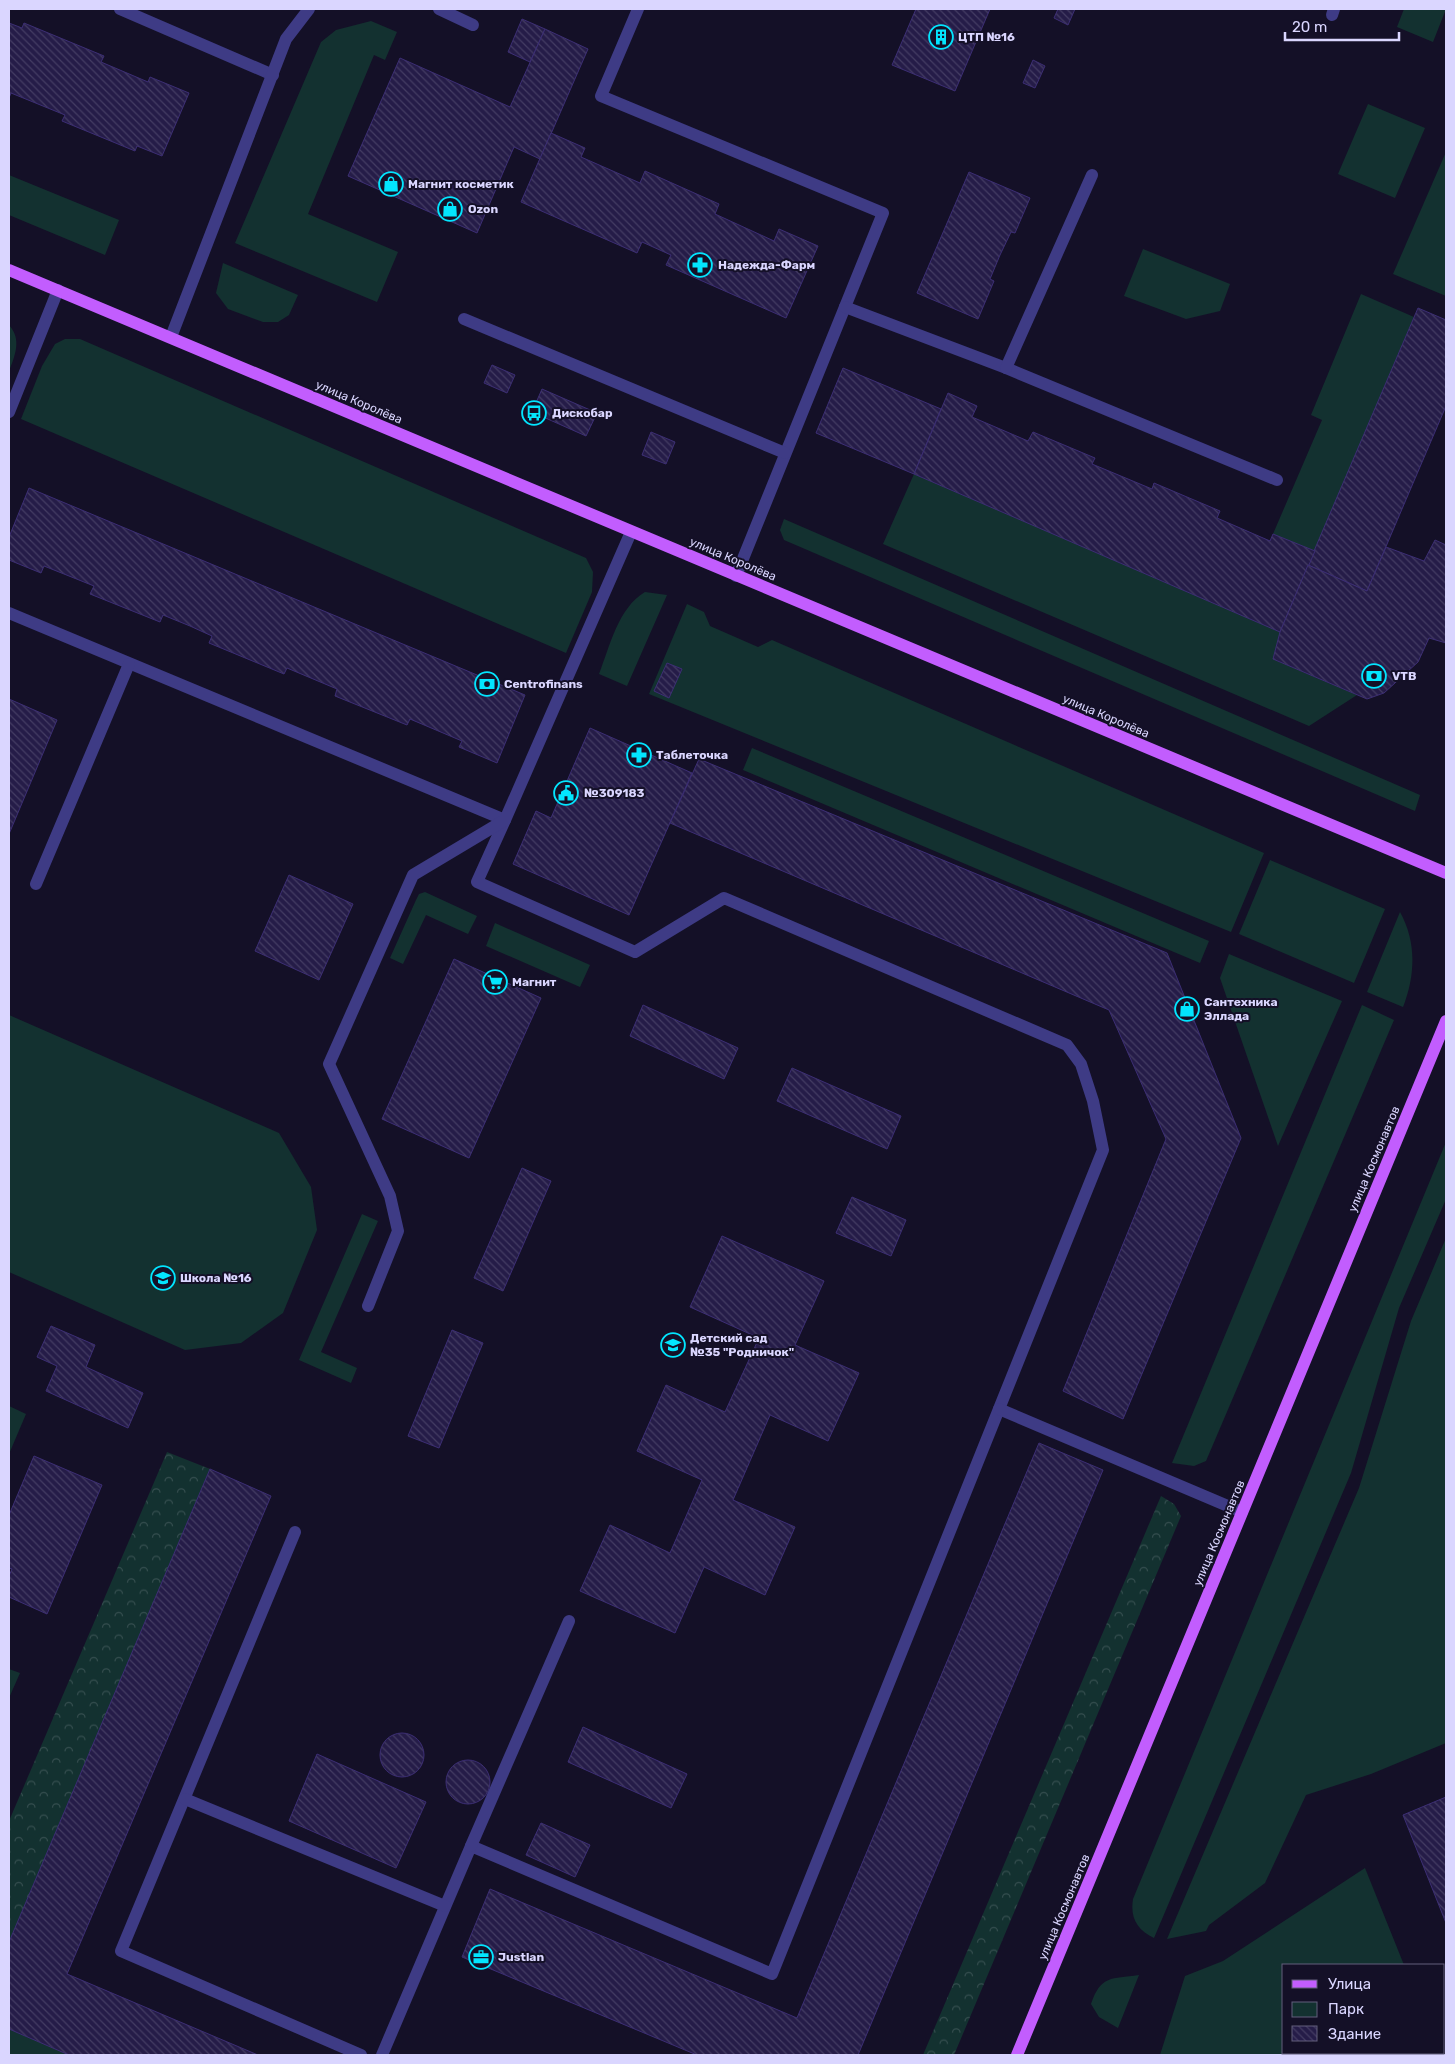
<svg xmlns="http://www.w3.org/2000/svg" width="1455" height="2064" viewBox="0 0 1455 2064" font-family="Rubik,sans-serif">
<style>
.green{fill:#133130}
.forest{fill:url(#forest-crowns)}
.building{fill:url(#building-back-hatch);stroke:#3c2e74}
.lines{fill:none;stroke-linecap:round;stroke-linejoin:round}
.minor{stroke:#3e3b85;stroke-width:12}
.major{stroke:#c25dfe;stroke-width:12}
.labels{text-anchor:middle;dominant-baseline:central;stroke-width:4;stroke-linejoin:round;paint-order:stroke}
.poi-label{font-size:12px;font-weight:bold;fill:#dad6ff;stroke:#141027;text-anchor:start}
.street-label{font-size:12px;fill:#dad6ff;stroke:#141027}
</style>
<defs>
<pattern id="forest-crowns" width="20" height="18" patternUnits="userSpaceOnUse" patternTransform="scale(1.25)"><rect width="20" height="18" fill="#133130"/><path d="M2 6a3 3 0 1 1 6 0M12 15a3 3 0 1 1 6 0" fill="none" stroke="#354e4f"/></pattern>
<pattern id="building-back-hatch" width="6" height="6" patternUnits="userSpaceOnUse" patternTransform="scale(1.25)"><rect width="6" height="6" fill="#251c48"/><path d="M-1 5l2 2M0 0l6 6M5-1l2 2" fill="none" stroke="#443c63"/></pattern>
</defs>
<rect width="100%" height="100%" fill="#141027"/>
<!-- green -->
<g class="green">
<polygon points="1404,9 1446,9 1433,42 1397,27"/>
<polygon points="371,21 397,32 385,60 374,55 308,214 398,252 377,302 235,243 321,42 336,30"/>
<polygon points="1368,104 1425,128 1395,198 1338,174"/>
<polygon points="1446,152 1446,296 1393,274"/>
<polygon points="9,175 119,220 105,255 9,215"/>
<polygon points="1143,249 1230,284 1220,311 1186,319 1124,296"/>
<polygon points="223,263 298,295 289,315 278,322 263,322 228,309 216,293"/>
<polygon points="1361,294 1414,317 1315,551 1273,534 1322,420 1311,415"/>
<path d="M9,325c13,14 6,31 0,46z"/>
<polygon points="65,339 80,339 586,558 593,572 592,592 566,653 21,419 42,366 55,344"/>
<polygon points="914,474 1280,632 1273,659 1357,695 1309,726 883,544"/>
<polygon points="784,519 1420,795 1415,811 784,540 780,530"/>
<path d="M645,592l22,3 -40,91 -28,-12c11,-28 19,-66 46,-82z"/>
<polygon points="687,604 704,612 710,626 758,647 772,640 1264,853 1231,932 649,694"/>
<polygon points="752,748 1209,941 1200,963 743,770"/>
<polygon points="1270,860 1385,909 1354,983 1239,934"/>
<polygon points="425,892 477,916 468,934 426,915 403,964 390,958 416,900 419,894"/>
<path d="M1400,912c17,31 15,64 3,95l-36,-15z"/>
<polygon points="495,923 590,965 580,987 486,946"/>
<polygon points="1229,954 1342,1001 1278,1146 1220,978"/>
<polygon points="1362,1005 1394,1020 1206,1461 1194,1466 1172,1463"/>
<polygon points="9,1015 279,1133 311,1187 317,1230 283,1313 241,1343 185,1350 9,1272"/>
<path d="M1446,1142v57l-47,109 -48,165 -197,465c-17,-8 -24,-20 -21,-39z"/>
<polygon points="362,1214 378,1221 321,1352 357,1368 351,1383 299,1360"/>
<polygon points="1446,1238 1446,1743 1371,1774 1306,1795 1265,1883 1209,1925 1206,1931 1167,1939 1359,1488 1411,1321"/>
<polygon points="9,1406 26,1414 9,1454"/>
<polygon points="9,1669 20,1673 9,1698"/>
<polygon points="1365,1868 1404,1965 1284,1965 1284,2053 1438,2053 1439,2055 1160,2055 1185,1976 1223,1961"/>
<path d="M1139,1975l-21,53 -19,-11 -8,-13c10,-29 20,-25 48,-29z"/>
<polygon points="9,2029 69,2055 9,2055"/>
</g>
<!-- forest -->
<g class="forest">
<polygon points="167,1452 210,1469 9,1942 9,1821"/>
<polygon points="1161,1496 1174,1504 1181,1516 954,2055 923,2055"/>
</g>
<!-- building -->
<g class="building">
<polygon points="916,9 990,9 955,91 892,65"/>
<polygon points="1058,9 1075,9 1068,25 1054,18"/>
<polygon points="522,19 545,29 530,62 508,52"/>
<polygon points="9,23 22,28 24,23 104,56 101,62 148,82 150,77 189,93 162,156 137,146 135,151 62,121 65,115 11,93 9,98"/>
<polygon points="545,29 588,49 540,159 514,147 477,233 348,176 400,58 510,107"/>
<polygon points="1033,60 1045,66 1035,88 1023,83"/>
<polygon points="551,133 585,148 581,157 640,183 645,171 719,204 715,214 774,241 779,229 818,246 786,318 666,265 671,255 642,242 637,253 521,202"/>
<polygon points="969,172 1030,198 1015,233 1011,232 1000,255 990,279 994,281 978,319 917,293"/>
<polygon points="1418,308 1446,320 1446,406 1367,591 1308,565"/>
<polygon points="492,365 515,375 507,393 484,383"/>
<polygon points="843,368 941,409 914,474 816,433"/>
<polygon points="542,389 597,413 586,436 532,412"/>
<polygon points="948,393 977,406 972,417 1028,441 1033,432 1095,458 1092,464 1152,489 1154,483 1220,511 1217,518 1270,541 1273,534 1315,551 1280,632 914,474"/>
<polygon points="651,432 675,442 666,464 642,455"/>
<polygon points="29,488 525,695 497,763 459,747 462,741 410,719 407,725 335,696 337,689 287,668 284,674 209,643 212,636 190,626 163,615 160,622 90,594 94,586 44,566 41,573 9,560 9,537"/>
<polygon points="1435,540 1446,545 1446,643 1429,638 1418,662 1384,693 1367,699 1273,659 1280,632 1308,565 1367,591 1386,547 1424,561"/>
<polygon points="667,663 682,669 669,698 654,691"/>
<polygon points="9,699 57,720 9,834"/>
<polygon points="590,728 692,773 629,915 513,864 536,811 551,818"/>
<polygon points="699,759 1167,953 1241,1138 1123,1419 1063,1391 1166,1139 1109,1010 670,823"/>
<polygon points="289,875 353,904 319,980 255,951"/>
<polygon points="454,959 541,998 469,1158 382,1119"/>
<polygon points="643,1005 738,1048 724,1079 630,1036"/>
<polygon points="792,1068 901,1116 887,1149 777,1101"/>
<polygon points="522,1168 551,1181 503,1291 474,1278"/>
<polygon points="852,1197 906,1220 891,1256 836,1233"/>
<polygon points="722,1236 824,1281 795,1345 859,1373 828,1441 770,1415 733,1500 795,1527 765,1595 704,1567 675,1633 580,1591 610,1525 670,1553 702,1480 637,1451 666,1385 725,1412 759,1338 690,1307"/>
<polygon points="51,1326 95,1345 86,1367 143,1393 128,1428 46,1391 57,1366 37,1357"/>
<polygon points="452,1330 483,1343 439,1448 408,1436"/>
<polygon points="1039,1443 1103,1470 858,2055 697,2055 462,1957 490,1889 797,2018"/>
<polygon points="34,1456 102,1485 47,1614 9,1597 9,1576 12,1569 9,1568 9,1515"/>
<polygon points="210,1469 271,1496 67,1974 258,2055 69,2055 9,2029 9,1942"/>
<polygon points="583,1727 687,1774 671,1808 568,1762"/>
<circle cx="402" cy="1755" r="22"/>
<polygon points="317,1754 426,1802 396,1868 289,1821"/>
<circle cx="468" cy="1782" r="22"/>
<polygon points="1446,1797 1446,1923 1403,1815"/>
<polygon points="541,1823 590,1845 575,1877 526,1855"/>
</g>
<g class="lines">
<!-- minor -->
<g class="minor">
<polyline points="120,9 273,75"/>
<polyline points="439,9 473,25"/>
<polyline points="638,9 601,96 883,213 736,576"/>
<polyline points="1332,15 1334,9"/>
<polyline points="845,307 1006,368 1277,480"/>
<polyline points="464,319 785,453"/>
<polyline points="171,337 286,39 309,9"/>
<polyline points="1006,368 1092,175"/>
<polyline points="9,412 58,290"/>
<polyline points="9,613 505,820 477,882 635,952 724,898 1067,1045 1081,1064 1093,1101 1103,1150 772,1974 471,1846 382,2055"/>
<polyline points="36,884 129,664"/>
<polyline points="368,1306 398,1231 390,1196 329,1064 413,875 505,820 631,532"/>
<polyline points="999,1409 1242,1512"/>
<polyline points="295,1532 121,1951 361,2055"/>
<polyline points="185,1799 445,1906"/>
<polyline points="471,1846 569,1621"/>
</g>
<!-- major -->
<g class="major">
<polyline points="9,270 1446,873"/>
<polyline points="1017,2055 1446,1021"/>
</g>
</g>
<!-- icons -->
<defs>
<g id="building-ring" transform="scale(1.25)"><circle r="9.5" fill="#141027" stroke="#03e5fe" stroke-width="1.5"/><path d="M-4-6H4V6H1V3H-1V6H-4ZM-2.5-4.3h1.7v1.8h-1.7ZM.8-4.3h1.7v1.8H.8ZM-2.5-1h1.7V.8h-1.7ZM.8-1h1.7V.8H.8Z" fill="#03e5fe"/></g>
<g id="shop-ring" transform="scale(1.25)"><circle r="9.5" fill="#141027" stroke="#03e5fe" stroke-width="1.5"/><path d="M-5-2.5h2.3a2.7 3.5 0 0 1 5.4 0H5L5.5 6h-11ZM-1.5-2.5h3a1.5 2.3 0 0 0-3 0Z" fill="#03e5fe"/></g>
<g id="pharmacy-ring" transform="scale(1.25)"><circle r="9.5" fill="#141027" stroke="#03e5fe" stroke-width="1.5"/><path d="M-2-6h4v4h4v4h-4v4h-4v-4h-4v-4h4Z" fill="#03e5fe"/></g>
<g id="bus-ring" transform="scale(1.25)"><circle r="9.5" fill="#141027" stroke="#03e5fe" stroke-width="1.5"/><path d="M-5-6H5V4H4V6H2V4H-2V6H-4V4H-5ZM-3.5-4V0h7V-4ZM-3.5 1.2v1.5H-2V1.2ZM2 1.2v1.5H3.5V1.2Z" fill="#03e5fe"/></g>
<g id="bank-ring" transform="scale(1.25)"><circle r="9.5" fill="#141027" stroke="#03e5fe" stroke-width="1.5"/><path d="M-6-4H6V4H-6ZM0-2.3a2.3 2.3 0 1 0 0 4.6a2.3 2.3 0 1 0 0-4.6Z" fill="#03e5fe"/></g>
<g id="civic-ring" transform="scale(1.25)"><circle r="9.5" fill="#141027" stroke="#03e5fe" stroke-width="1.5"/><path d="M-.6-6.5H3V-4.5H.6V-3L4-1V1h2V6H-6V1h2V-1L-.6-3ZM-1.2 2.5V6h2.4V2.5Z" fill="#03e5fe"/></g>
<g id="supermarket-ring" transform="scale(1.25)"><circle r="9.5" fill="#141027" stroke="#03e5fe" stroke-width="1.5"/><path d="M-6-5.5h2.5l.6 2H6L4.5 2H-2.5L-4.4-4H-6ZM-1.5 3.2a1.3 1.3 0 1 0 .1 0ZM3 3.2a1.3 1.3 0 1 0 .1 0Z" fill="#03e5fe"/></g>
<g id="school-ring" transform="scale(1.25)"><circle r="9.5" fill="#141027" stroke="#03e5fe" stroke-width="1.5"/><path d="M0-5L7-2L0 1L-7-2ZM-4 1L0 2.5L4 1V4Q0 6-4 4Z" fill="#03e5fe"/></g>
<g id="office-ring" transform="scale(1.25)"><circle r="9.5" fill="#141027" stroke="#03e5fe" stroke-width="1.5"/><path d="M-6-3h4V-5.5h4V-3h4V5H-6ZM-1-4.5V-3h2v-1.5ZM-6 0V1H6V0Z" fill="#03e5fe"/></g>
</defs>
<g fill-rule="evenodd">
<use href="#building-ring" x="941" y="37"/>
<use href="#shop-ring" x="391" y="184"/>
<use href="#shop-ring" x="450" y="209"/>
<use href="#pharmacy-ring" x="700" y="265"/>
<use href="#bus-ring" x="534" y="413"/>
<use href="#bank-ring" x="1374" y="676"/>
<use href="#bank-ring" x="487" y="684"/>
<use href="#pharmacy-ring" x="639" y="755"/>
<use href="#civic-ring" x="566" y="793"/>
<use href="#supermarket-ring" x="495" y="982"/>
<use href="#shop-ring" x="1187" y="1009"/>
<use href="#school-ring" x="163" y="1278"/>
<use href="#school-ring" x="673" y="1345"/>
<use href="#office-ring" x="481" y="1957"/>
</g>
<g class="labels">
<!-- poi labels -->
<g class="poi-label">
<text x="958" y="37">ЦТП №16</text>
<text x="408" y="184">Магнит косметик</text>
<text x="468" y="209">Ozon</text>
<text x="718" y="265">Надежда-Фарм</text>
<text x="552" y="413">Дискобар</text>
<text x="1392" y="676">VTB</text>
<text x="504" y="684">Centrofinans</text>
<text x="656" y="755">Таблеточка</text>
<text x="584" y="793">№309183</text>
<text x="512" y="982">Магнит</text>
<text x="1204" y="1002">Сантехника<tspan x="1204" dy="14">Эллада</tspan></text>
<text x="180" y="1278">Школа №16</text>
<text x="690" y="1338">Детский сад<tspan x="690" dy="14">№35 "Родничок"</tspan></text>
<text x="498" y="1957">Justlan</text>
</g>
<!-- street labels -->
<g class="street-label">
<text transform="translate(359 402) rotate(23)">улица Королёва</text>
<text transform="translate(733 559) rotate(23)">улица Королёва</text>
<text transform="translate(1106 716) rotate(23)">улица Королёва</text>
<text transform="translate(1374 1159) rotate(-67)">улица Космонавтов</text>
<text transform="translate(1219 1533) rotate(-67)">улица Космонавтов</text>
<text transform="translate(1064 1907) rotate(-67)">улица Космонавтов</text>
</g>
</g>
<!-- border -->
<rect width="1455" height="2064" fill="none" stroke="#dad6ff" stroke-width="20"/>
<!-- legend -->
<rect x="1282" y="1964" width="162" height="90" fill="#141027" stroke="#635f7d"/>
<rect x="1292" y="1980" width="25" height="8" fill="#c25dfe" stroke="#635f7d"/>
<text x="1328" y="1989" font-size="15" fill="#dad6ff">Улица</text>
<rect x="1292" y="2002" width="25" height="15" fill="#133130" stroke="#635f7d"/>
<text x="1328" y="2014" font-size="15" fill="#dad6ff">Парк</text>
<rect x="1292" y="2026" width="25" height="15" fill="url(#building-back-hatch)" stroke="#635f7d"/>
<text x="1328" y="2039" font-size="15" fill="#dad6ff">Здание</text>
<!-- scale -->
<path d="M1285 32v8h114v-8" fill="none" stroke="#dad6ff" stroke-width="2.5"/>
<text x="1292" y="32" font-size="15" fill="#dad6ff" stroke="#141027" stroke-width="4" paint-order="stroke">20 m</text>
</svg>
